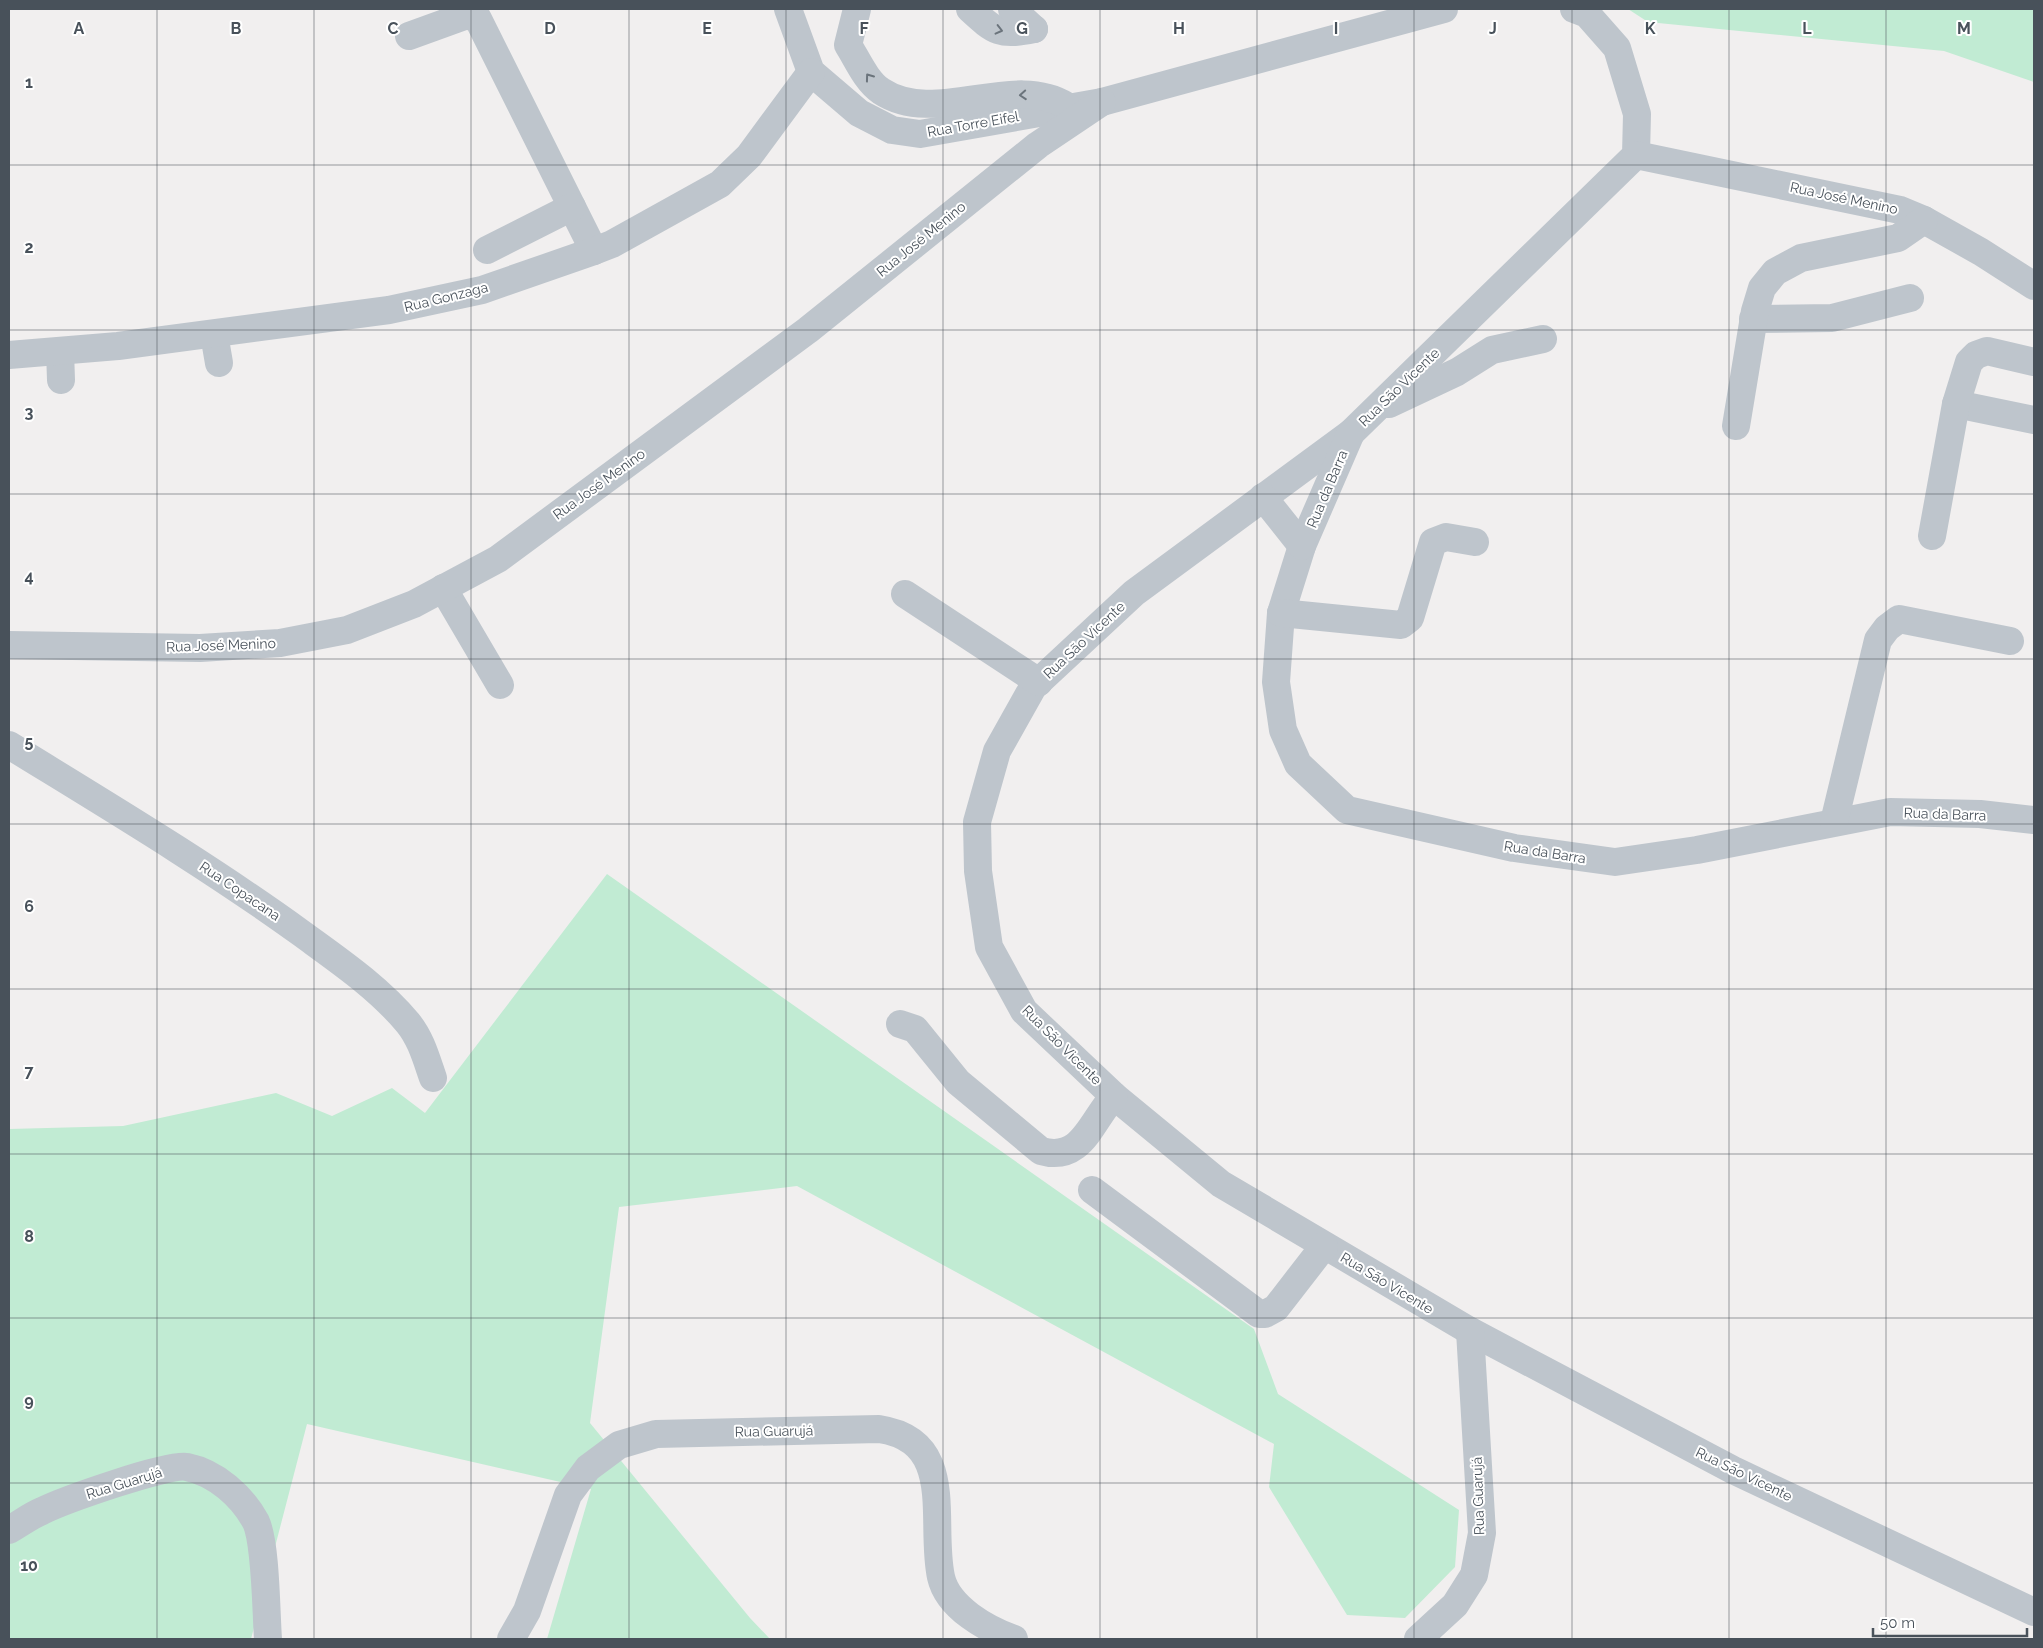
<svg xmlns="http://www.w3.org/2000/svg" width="2043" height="1648" viewBox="0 0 2043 1648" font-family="Raleway,sans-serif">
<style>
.green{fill:#c1ebd3}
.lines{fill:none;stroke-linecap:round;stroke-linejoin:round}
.minor{stroke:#bec5cc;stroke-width:28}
.oneway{stroke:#6b747c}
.grid{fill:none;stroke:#48515a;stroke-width:1;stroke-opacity:0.55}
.labels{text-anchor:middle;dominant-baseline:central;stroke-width:4;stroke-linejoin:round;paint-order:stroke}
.street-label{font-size:14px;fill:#48515a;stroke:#fff}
.grid-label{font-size:16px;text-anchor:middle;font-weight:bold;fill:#48515a;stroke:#fff;stroke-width:4;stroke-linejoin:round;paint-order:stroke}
</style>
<rect width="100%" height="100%" fill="#f1efef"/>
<!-- green -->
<g class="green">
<polygon points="1628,9 2034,9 2034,82 1944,51 1648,22"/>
<polygon points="607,874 1254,1329 1278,1394 1459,1510 1455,1567 1405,1618 1347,1615 1269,1487 1274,1444 797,1186 619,1207 590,1423 750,1618 770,1639 547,1639 591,1489 307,1424 251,1639 9,1639 9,1129 123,1126 276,1093 332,1116 392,1088 425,1113"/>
</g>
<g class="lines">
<!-- minor -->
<g class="minor">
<polyline points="788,9 811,72 859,113 892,130 920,134 1102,102 1444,9"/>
<path d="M857,9l-9,36c9,14 18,36 33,46 54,36 132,-19 186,15"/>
<path d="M970,9c25,23 30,27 64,20"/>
<polyline points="1012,9 1034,29"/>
<polyline points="1574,9 1587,14 1617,48 1637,114 1636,155 1351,433 1134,593 1033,687 997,751 977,822 978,871 989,947 1024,1011 1114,1096 1221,1184 1470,1331 1733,1470 2034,1612"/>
<polyline points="409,36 467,15 478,19 594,251"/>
<polyline points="1636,155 1900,210 1924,220 1981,252 2034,286"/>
<polyline points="487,250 572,207"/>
<polyline points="1753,319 1832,318 1910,298"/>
<polyline points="214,334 219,363"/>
<polyline points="60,351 61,380"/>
<polyline points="9,355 118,346 389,310 482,290 594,251 612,244 720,184 749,156 811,72"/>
<polyline points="1389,404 1457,372 1492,350 1543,339"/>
<polyline points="1956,404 2034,420"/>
<polyline points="1736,426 1755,311 1762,288 1775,272 1801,258 1898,238 1924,220"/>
<polyline points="1351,433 1302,546 1281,613 1276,682 1283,730 1298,764 1347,810 1514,848 1615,862 1697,850 1890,812 1980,814 2034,820"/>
<polyline points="1263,497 1302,546"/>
<polyline points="1932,536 1956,404 1969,362 1976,355 1987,351 2034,362"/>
<polyline points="443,588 500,685"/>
<polyline points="905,594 1039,682"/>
<polyline points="1281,613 1401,625 1410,618 1433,542 1446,537 1475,542"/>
<polyline points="9,645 200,648 280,643 347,630 414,604 498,559 808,330 1038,145 1102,102"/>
<path d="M9,745c99,61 198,120 292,188 37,27 77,54 107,90 13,16 18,35 25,55"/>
<polyline points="1834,822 1878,640 1887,628 1899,619 2010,641"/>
<path d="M900,1024l15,5 43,53 83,69c41,12 50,-30 73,-55"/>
<polyline points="1092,1190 1259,1314 1265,1314 1276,1308 1324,1246"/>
<path d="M9,1530c11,-6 21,-14 33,-19 20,-10 126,-48 145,-44 29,6 55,29 69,55 10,22 10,90 12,117"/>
<path d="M511,1639l16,-28 41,-116 20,-27 31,-23 37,-11 223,-5c79,12 50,92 62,148 7,31 46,52 73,62"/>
<polyline points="1418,1639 1455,1605 1474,1575 1482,1533 1470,1331"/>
</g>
</g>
<!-- one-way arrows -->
<defs><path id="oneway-chevron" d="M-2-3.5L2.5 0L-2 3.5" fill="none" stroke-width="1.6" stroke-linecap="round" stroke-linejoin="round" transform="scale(1.25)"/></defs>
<g class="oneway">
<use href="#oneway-chevron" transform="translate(999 30) rotate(14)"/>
<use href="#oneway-chevron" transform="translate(869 77) rotate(-126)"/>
<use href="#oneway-chevron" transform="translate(1023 95) rotate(176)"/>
</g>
<!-- grid -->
<path class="grid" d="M157,9v1630M314,9v1630M471,9v1630M629,9v1630M786,9v1630M943,9v1630M1100,9v1630M1257,9v1630M1414,9v1630M1572,9v1630M1729,9v1630M1886,9v1630M9,165h2025M9,330h2025M9,494h2025M9,659h2025M9,824h2025M9,989h2025M9,1154h2025M9,1318h2025M9,1483h2025"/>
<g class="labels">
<!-- street labels -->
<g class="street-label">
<text transform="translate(973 124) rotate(-10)">Rua Torre Eifel</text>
<text transform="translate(1844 198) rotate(12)">Rua José Menino</text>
<text transform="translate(921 239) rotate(-39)">Rua José Menino</text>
<text transform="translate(446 297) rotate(-14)">Rua Gonzaga</text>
<text transform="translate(1399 387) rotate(-44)">Rua São Vicente</text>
<text transform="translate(599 484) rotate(-36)">Rua José Menino</text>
<text transform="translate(1327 489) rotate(-67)">Rua da Barra</text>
<text transform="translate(1084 640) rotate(-43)">Rua São Vicente</text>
<text transform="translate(221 645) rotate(-2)">Rua José Menino</text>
<text transform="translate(1945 814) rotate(2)">Rua da Barra</text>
<text transform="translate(1545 852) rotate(9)">Rua da Barra</text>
<text transform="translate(240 891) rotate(34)">Rua Copacana</text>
<text transform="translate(1062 1045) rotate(45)">Rua São Vicente</text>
<text transform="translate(1387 1283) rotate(31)">Rua São Vicente</text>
<text transform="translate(774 1431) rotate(-1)">Rua Guarujá</text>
<text transform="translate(1744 1474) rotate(26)">Rua São Vicente</text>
<text transform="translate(124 1483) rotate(-17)">Rua Guarujá</text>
<text transform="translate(1478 1496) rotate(-92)">Rua Guarujá</text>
</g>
</g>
<g class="grid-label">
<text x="79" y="34">A</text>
<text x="236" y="34">B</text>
<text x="393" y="34">C</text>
<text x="550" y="34">D</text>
<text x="707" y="34">E</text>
<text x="864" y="34">F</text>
<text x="1022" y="34">G</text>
<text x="1179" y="34">H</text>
<text x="1336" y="34">I</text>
<text x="1493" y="34">J</text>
<text x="1650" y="34">K</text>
<text x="1807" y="34">L</text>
<text x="1964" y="34">M</text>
<text x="29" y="88">1</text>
<text x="29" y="253">2</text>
<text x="29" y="418">3</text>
<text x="29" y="582">4</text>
<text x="29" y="747">5</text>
<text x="29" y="912">6</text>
<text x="29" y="1077">7</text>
<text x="29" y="1242">8</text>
<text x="29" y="1406">9</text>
<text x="29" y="1571">10</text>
</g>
<!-- border -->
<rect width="2043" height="1648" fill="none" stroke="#48515a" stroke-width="20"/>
<!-- scale -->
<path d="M1873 1628v8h154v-8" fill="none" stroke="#48515a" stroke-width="2.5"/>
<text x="1880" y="1628" font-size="15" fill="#48515a" stroke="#ffffff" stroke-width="4" paint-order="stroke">50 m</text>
</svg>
